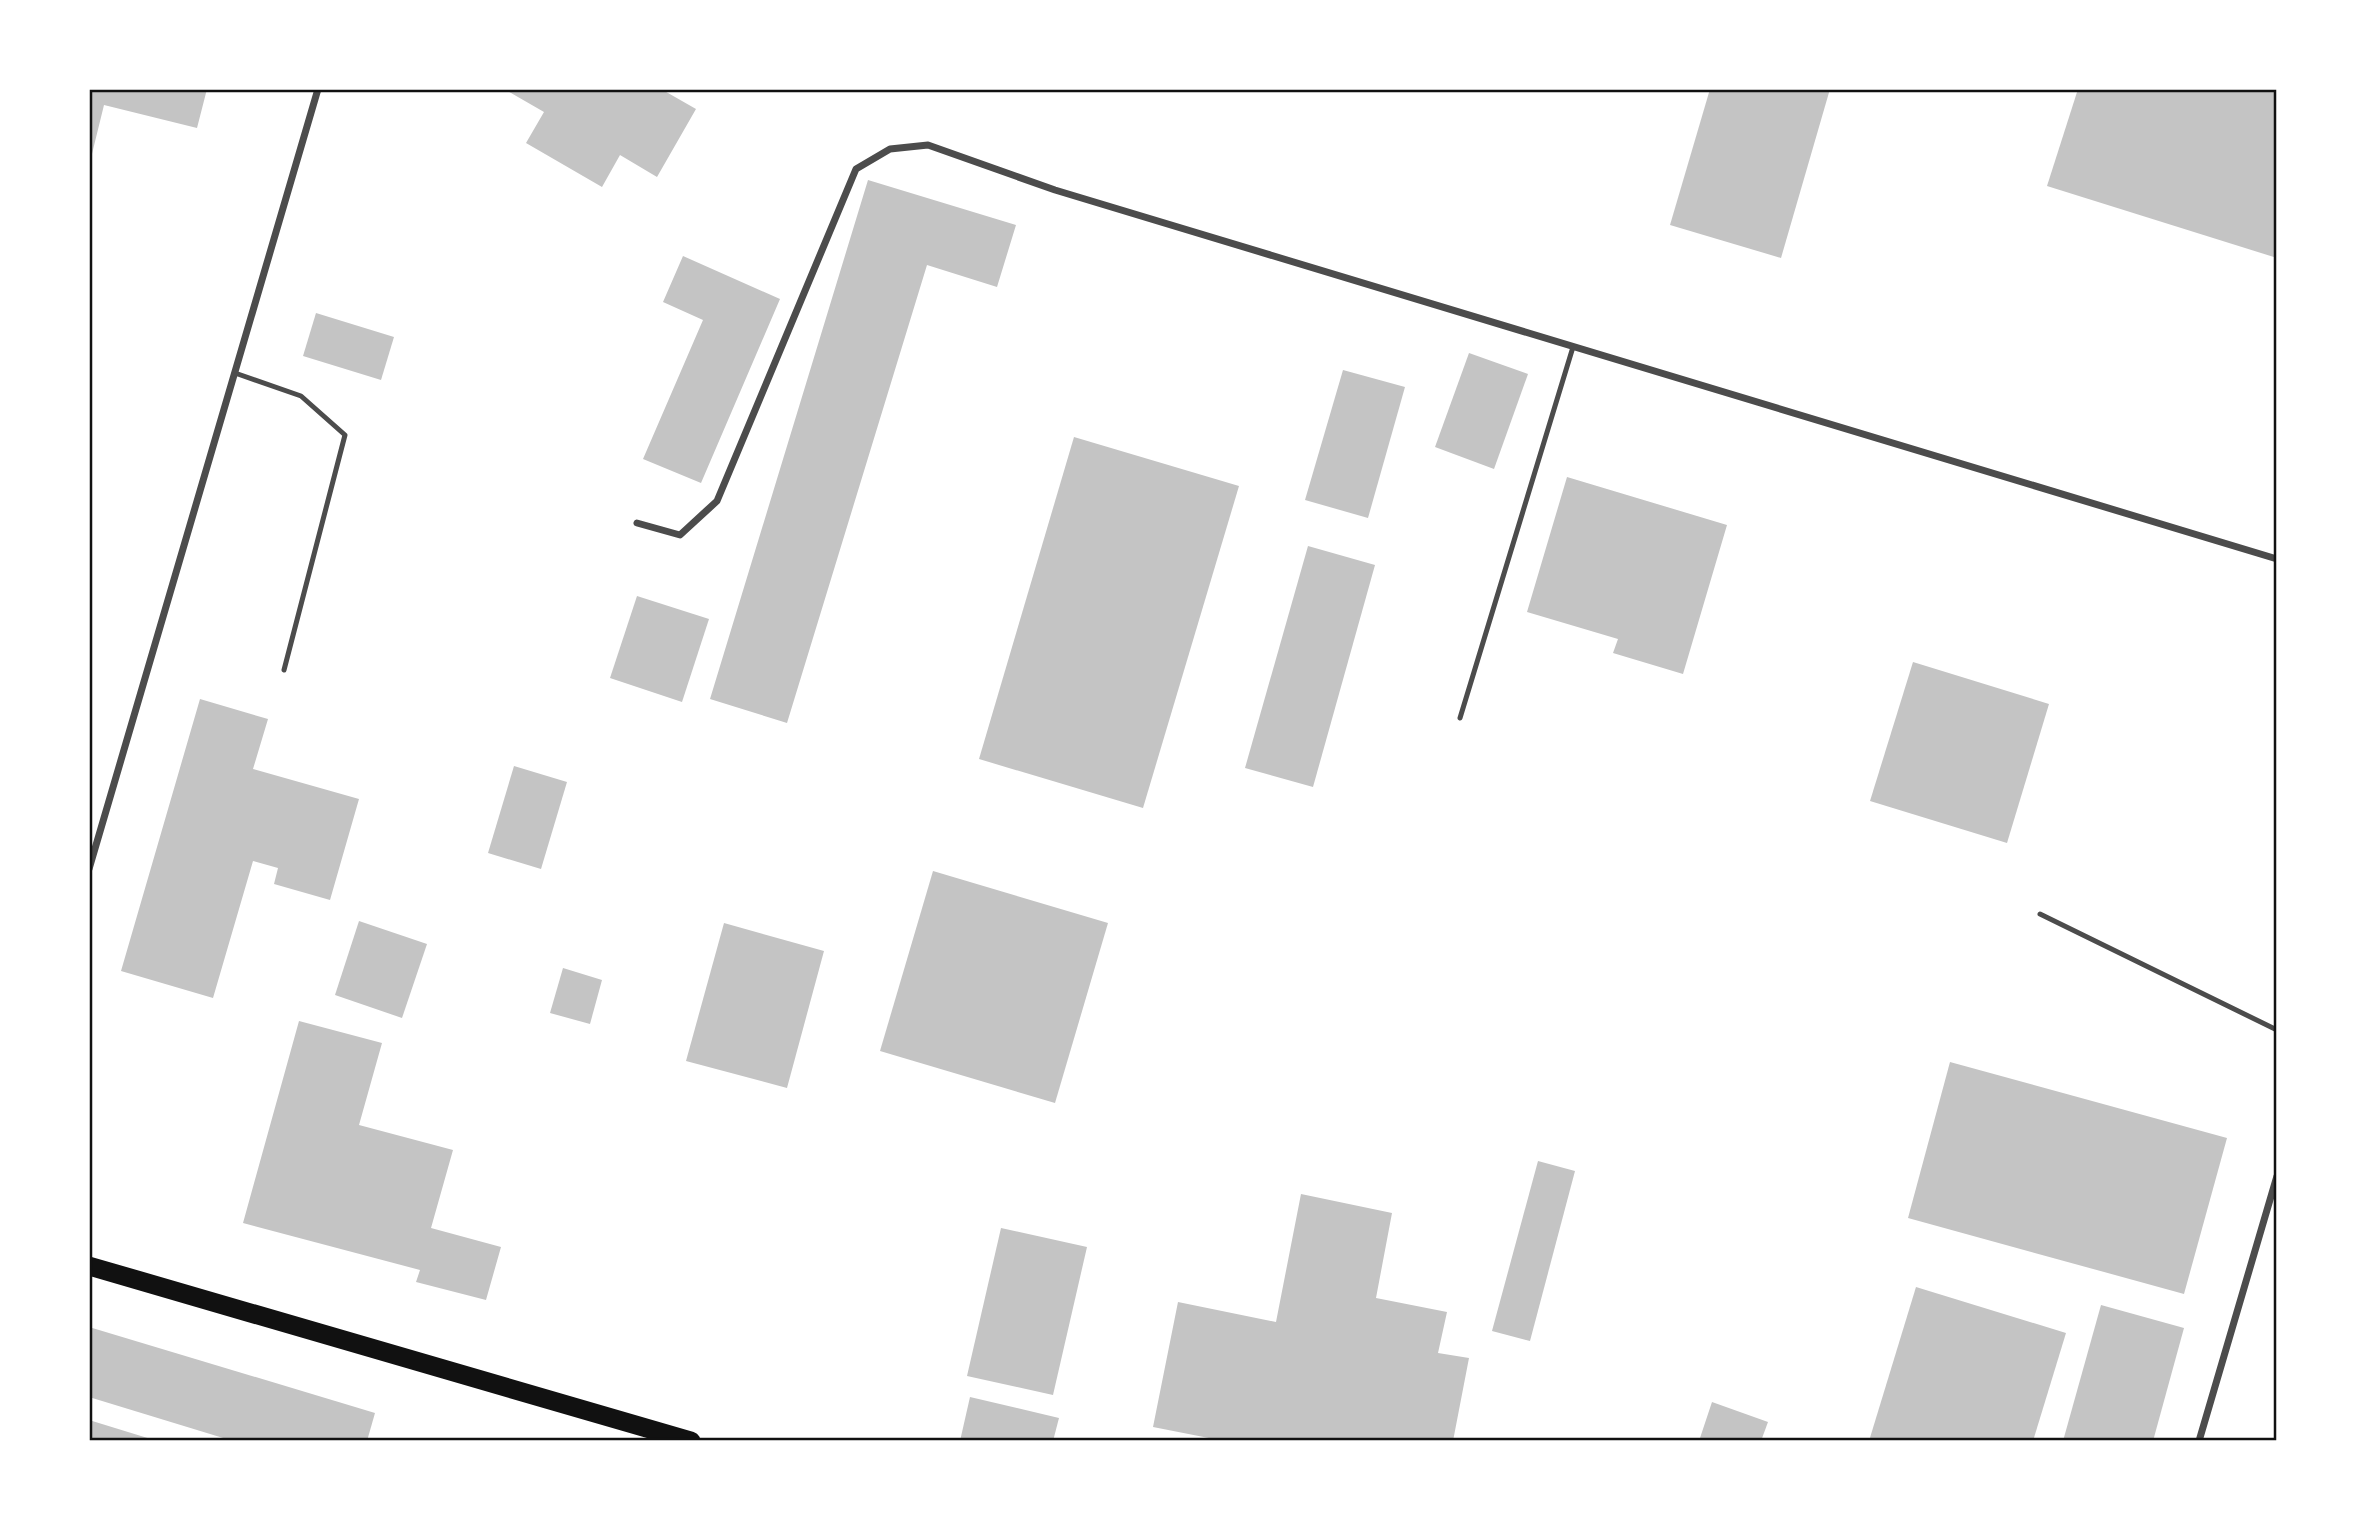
<svg xmlns="http://www.w3.org/2000/svg" width="2366" height="1530" viewBox="0 0 2366 1530" font-family="'Space Grotesk',sans-serif">
<style>
.building{fill:#c4c4c4}
.lines{fill:none;stroke-linecap:round;stroke-linejoin:round}
.service{stroke:#4c4c4c;stroke-width:5}
.minor{stroke:#4c4c4c;stroke-width:7}
.trunk{stroke:#111;stroke-width:19}
.neatline{fill:none;stroke:#111;stroke-width:2.5}
</style>
<rect width="100%" height="100%" fill="#fff"/>
<!-- building -->
<g class="building">
<polygon points="89,89 207,89 197,128 104,105 90,162"/>
<polygon points="504,89 661,89 696,109 657,177 620,155 602,187 526,143 544,112"/>
<polygon points="1710,89 1830,89 1781,258 1670,225"/>
<polygon points="2078,89 2277,89 2277,258 2047,186"/>
<polygon points="868,180 1016,225 997,287 927,265 787,723 710,699"/>
<polygon points="683,256 780,299 701,483 643,459 703,320 663,302"/>
<polygon points="316,313 394,337 381,380 303,356"/>
<polygon points="1469,353 1528,374 1494,469 1435,447"/>
<polygon points="1343,370 1405,387 1368,518 1305,500"/>
<polygon points="1074,437 1239,486 1143,808 979,759"/>
<polygon points="1567,477 1727,525 1683,674 1613,653 1618,639 1527,612"/>
<polygon points="1308,546 1375,565 1313,787 1245,768"/>
<polygon points="637,596 709,619 682,702 610,678"/>
<polygon points="1913,662 2049,704 2007,843 1870,801"/>
<polygon points="200,699 268,719 253,769 359,799 330,900 274,884 278,868 253,861 213,998 121,971"/>
<polygon points="514,766 567,782 541,869 488,853"/>
<polygon points="933,871 1108,923 1055,1103 880,1051"/>
<polygon points="359,921 427,944 402,1018 335,995"/>
<polygon points="724,923 824,951 787,1088 686,1061"/>
<polygon points="563,968 602,980 590,1024 550,1013"/>
<polygon points="299,1021 382,1043 359,1125 453,1150 431,1228 501,1247 486,1300 416,1282 420,1270 243,1223"/>
<polygon points="1950,1062 2227,1138 2184,1294 1908,1218"/>
<polygon points="1538,1161 1575,1171 1530,1341 1492,1331"/>
<polygon points="1301,1194 1392,1213 1376,1298 1447,1312 1438,1353 1469,1358 1453,1441 1224,1441 1153,1427 1178,1302 1276,1322"/>
<polygon points="1001,1228 1087,1247 1053,1395 967,1376"/>
<polygon points="1916,1287 2066,1333 2033,1441 1869,1441"/>
<polygon points="2101,1305 2184,1328 2153,1441 2063,1441"/>
<polygon points="89,1327 375,1413 367,1441 233,1441 89,1397"/>
<polygon points="970,1397 1059,1418 1053,1441 960,1441"/>
<polygon points="1712,1402 1768,1422 1761,1441 1699,1441"/>
<polygon points="89,1420 154,1440 154,1441 89,1441"/>
</g>
<g class="lines">
<!-- service -->
<g class="service">
<polyline points="235,373 301,396 345,435 284,670"/>
<polyline points="1460,718 1573,347"/>
<polyline points="2040,914 2277,1030"/>
</g>
<!-- minor -->
<g class="minor">
<polyline points="637,523 680,535 717,501 856,169 890,149 928,145 1055,190 2277,559"/>
<polyline points="89,869 318,89"/>
<polyline points="2199,1441 2277,1176"/>
</g>
<!-- trunk -->
<polyline class="trunk" points="89,1266 691,1441"/>
</g>
<!-- border -->
<rect width="2366" height="1530" fill="none" stroke="#ffffff" stroke-width="182"/>
<rect x="91" y="91" width="2184" height="1348" class="neatline"/>
</svg>
